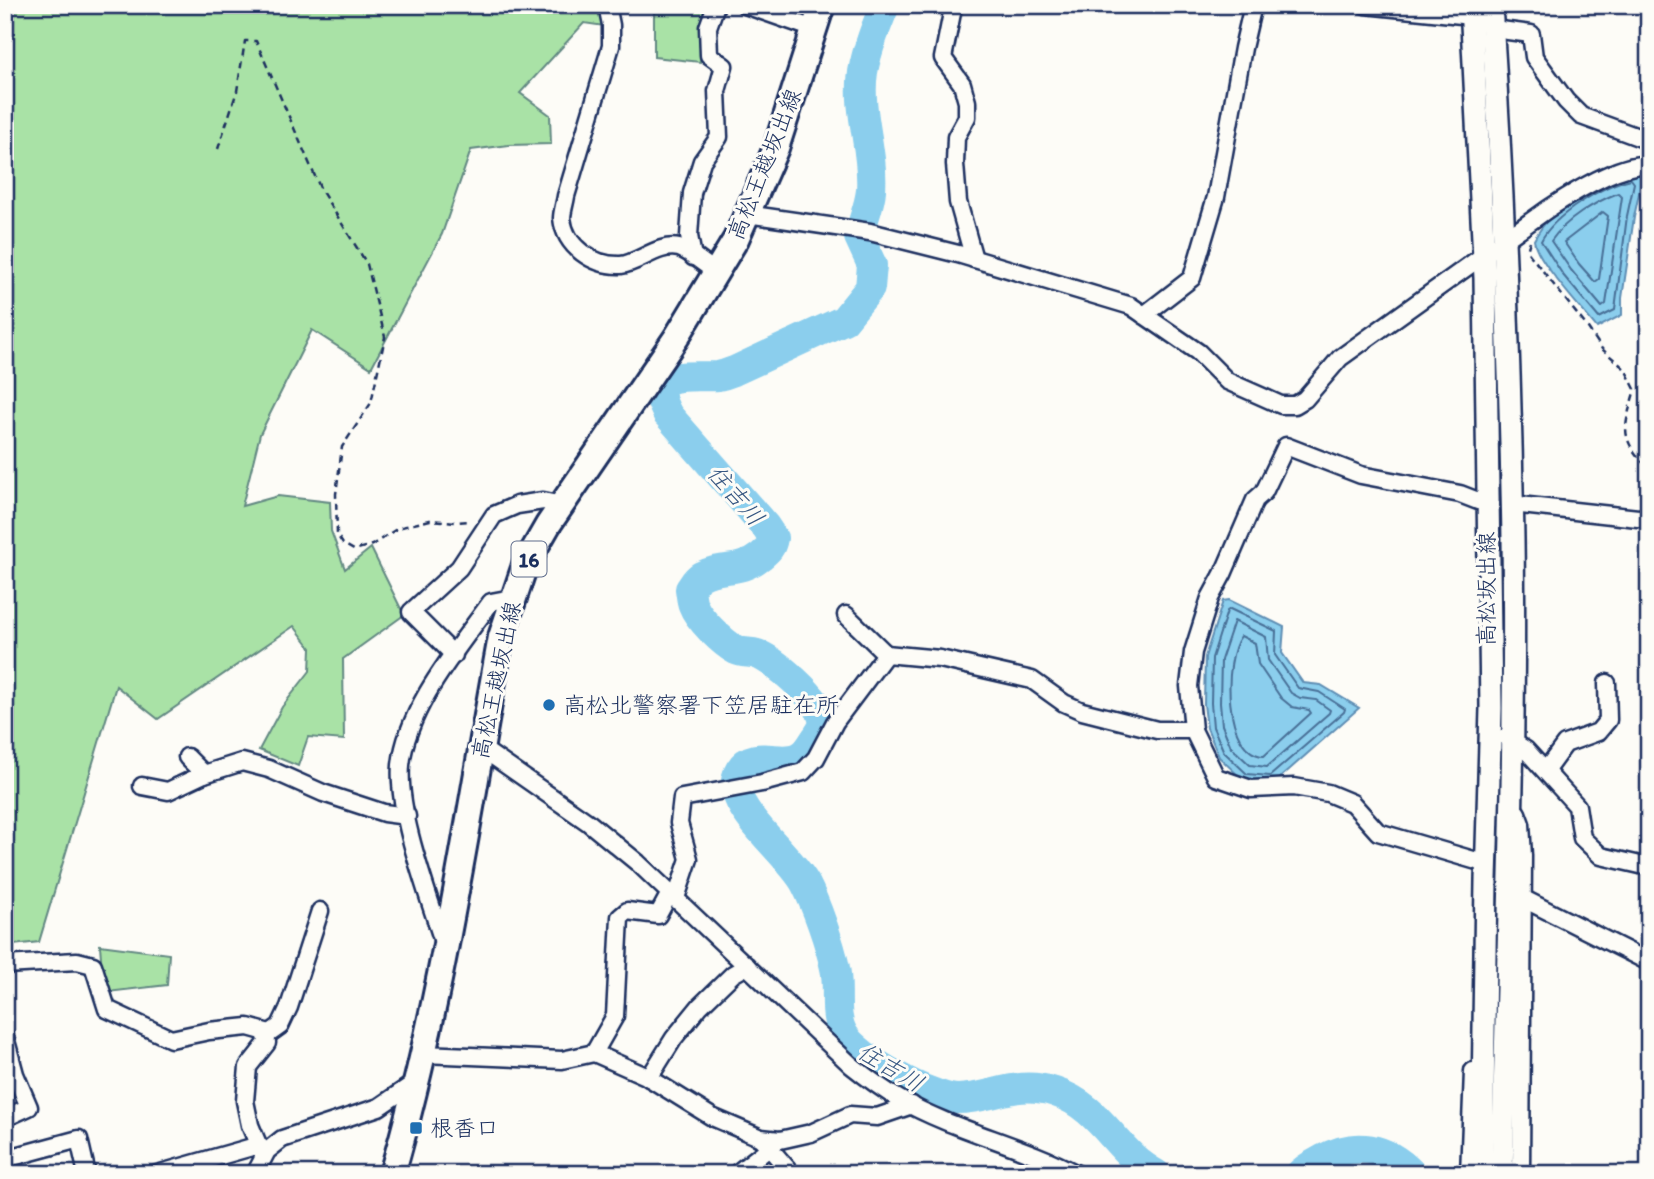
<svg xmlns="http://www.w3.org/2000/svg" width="1654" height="1179" viewBox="0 0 1654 1179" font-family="Itim,'Klee One',sans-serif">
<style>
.green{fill:#a9e2a6;stroke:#628882;stroke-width:2}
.water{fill:#8bceed;stroke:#5e8eb4;stroke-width:2}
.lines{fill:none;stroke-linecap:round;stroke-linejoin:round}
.shore{stroke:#486f97;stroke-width:2}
.river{stroke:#8bceed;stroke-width:30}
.minor-casing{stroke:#1b2f5e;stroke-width:21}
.secondary-casing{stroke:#1b2f5e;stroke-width:26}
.primary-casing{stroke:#1b2f5e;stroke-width:30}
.path{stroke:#1b2f5e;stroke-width:2.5;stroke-dasharray:7 5;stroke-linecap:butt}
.minor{stroke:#fdfcf7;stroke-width:16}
.secondary{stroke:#fdfcf7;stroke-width:21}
.primary{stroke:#fdfcf7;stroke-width:24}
.poi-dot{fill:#1f6fb2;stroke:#fdfcf7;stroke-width:2.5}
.labels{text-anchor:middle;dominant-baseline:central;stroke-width:6;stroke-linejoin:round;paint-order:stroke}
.shield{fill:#fdfcf7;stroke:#5f6c8c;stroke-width:2}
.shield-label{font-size:21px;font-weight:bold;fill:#1b2f5e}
.street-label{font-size:23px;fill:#1b2f5e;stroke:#fdfcf7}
.poi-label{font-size:23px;fill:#1b2f5e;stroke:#fdfcf7;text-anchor:start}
.water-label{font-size:24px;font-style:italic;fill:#375782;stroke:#fdfcf7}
</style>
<rect width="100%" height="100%" fill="#fdfcf7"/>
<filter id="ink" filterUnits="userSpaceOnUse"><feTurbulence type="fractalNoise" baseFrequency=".0143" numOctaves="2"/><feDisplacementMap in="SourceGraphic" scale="14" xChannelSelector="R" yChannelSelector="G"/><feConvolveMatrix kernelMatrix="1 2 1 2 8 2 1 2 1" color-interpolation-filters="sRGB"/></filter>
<g filter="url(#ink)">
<!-- green -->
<g class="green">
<polygon points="5,5 612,5 604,26 584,23 520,93 550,115 551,144 509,145 471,150 442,234 371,368 312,330 260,434 242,506 278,496 330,502 331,531 345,569 371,548 404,615 343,659 344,740 308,737 298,766 259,750 282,707 310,671 311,648 294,626 158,719 116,686 39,942 5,946"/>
<polygon points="654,5 711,5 703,24 700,62 654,57"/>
<polygon points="100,945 169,954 167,985 108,992 102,971"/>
</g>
<!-- water -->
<g class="water">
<path d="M1644,170l-10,47 -12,81v17l-25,13c-14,-18 -61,-68 -63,-88 21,-41 69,-58 110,-70z"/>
<polygon points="1229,600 1284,627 1282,653 1303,683 1321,685 1359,708 1273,784 1244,781 1219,757 1207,728 1204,704 1205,657 1223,601"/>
</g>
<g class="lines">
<!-- shore -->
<g class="shore">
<path d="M1631,179l3,4 -7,33 -12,94 -16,8 -36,-43 -22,-34c13,-26 62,-56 90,-62z"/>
<path d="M1618,193l4,4 -16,107 -4,3 -31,-37 -20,-29c14,-21 44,-39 67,-48z"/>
<polygon points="1603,212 1608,216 1599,279 1595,282 1579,264 1564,242"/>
<polygon points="1230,609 1276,631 1275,655 1298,688 1319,692 1345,709 1344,712 1270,776 1247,774 1224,752 1213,727 1211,703 1212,658 1227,611"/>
<polygon points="1234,621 1266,637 1268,660 1291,693 1300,698 1316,700 1330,710 1329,713 1267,767 1250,765 1231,747 1222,725 1220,703 1221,660"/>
<path d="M1241,636l14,7 3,21 23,34 11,9 17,3 2,3 -47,43c-41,-2 -41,-97 -23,-120z"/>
</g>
<!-- river -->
<g class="river">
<path d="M885,5c-9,22 -18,44 -22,67 -6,39 11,79 8,118 -1,15 -9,32 -12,47l13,28 -2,23 -26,32 -110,51c-5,2 -11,4 -16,5 -26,2 -76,-9 -50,39l97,111 8,12c-2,10 -5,12 -12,18 -22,18 -41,9 -60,20 -5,3 -8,9 -11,13 1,5 1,11 3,16 5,14 30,38 43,45 6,3 14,2 21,4 17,6 63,45 66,65 2,7 -3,13 -7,19 -5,7 -8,15 -17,19 -18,9 -46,-9 -59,13 -3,5 -5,13 -4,20 7,30 53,65 69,93 11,21 25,61 30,85 5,21 -3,48 9,67 13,23 87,63 113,64 36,0 58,-20 98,-7 47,15 61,61 101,82"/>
<path d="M1300,1174c6,-7 15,-10 23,-15 33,-18 63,-12 89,15"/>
</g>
<!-- minor casing -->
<g class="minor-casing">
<g id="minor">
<path d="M607,5l4,20v21l-45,150c-1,7 -4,16 -4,22 3,29 31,48 59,47 18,-2 38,-22 58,-17 12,4 26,17 37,24"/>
<polyline points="745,5 814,29"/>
<polyline points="1365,5 1471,16"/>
<polyline points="952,13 943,58 962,84 967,102 967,117 956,137 955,164 958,202 974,259"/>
<polyline points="1493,29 1531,34 1534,57 1566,101 1581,116 1649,141"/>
<path d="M747,214l123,18 88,22 173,52 67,46 29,29 54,24h14l10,-6 35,-41 208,-149c23,-15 73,-47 101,-44"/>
<polyline points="693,257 689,236 692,193 702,161 719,137 717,91 724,66 709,55 708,27 716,5"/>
<polyline points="1144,315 1192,278 1216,197 1243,48 1253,5"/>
<polyline points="1512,504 1638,518 1649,517"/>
<polyline points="886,654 940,659 1032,680 1064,703 1082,711 1157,730 1193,730 1216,777 1251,789 1294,787 1328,793 1352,803 1378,832 1487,864"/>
<polyline points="454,655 411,612 459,568 494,515 517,505 543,501 562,505"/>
<polyline points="1193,730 1189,686 1193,652 1210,598 1223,574 1255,500 1264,492 1286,446 1361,475 1460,494 1478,501 1489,500"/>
<polyline points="1506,737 1526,750 1577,806 1582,838 1601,856 1649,867"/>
<path d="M480,747l109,76 49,40 213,202c15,12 31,24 48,34 56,32 121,45 178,75"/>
<polyline points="187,757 204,774 242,762 269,769 323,793 384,813 407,816"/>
<polyline points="1546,770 1565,744 1598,732 1608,720 1607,683"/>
<polyline points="142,786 168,791 204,774"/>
<polyline points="1517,813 1521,824 1523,856 1521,1174"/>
<polyline points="676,898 689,859 679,823 682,798 762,783 803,772 816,758 835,722 886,654 846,615"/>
<polyline points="1522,898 1649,962"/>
<path d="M443,942c-15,-48 -46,-129 -42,-177 6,-58 57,-117 90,-163l21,-4"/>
<polyline points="5,965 77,961 93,965 107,1009 171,1039 209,1031 248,1027 266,1032 267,1043 248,1067 245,1101 250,1125 263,1156"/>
<polyline points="266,1036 280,1026 289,1007 320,911"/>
<polyline points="5,1037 15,1074 29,1107 5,1118"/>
<polyline points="594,1053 615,1016 620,917 627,911 658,915 670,893"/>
<polyline points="423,1054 562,1060 594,1053 646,1076 712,1117 761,1138 780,1140 811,1133 850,1115 877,1117 912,1105"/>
<polyline points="649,1078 674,1038 700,1006 733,974 747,966"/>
<polyline points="761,1138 792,1174"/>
<polyline points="5,1159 79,1139 87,1174"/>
<polyline points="157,1174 259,1145"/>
<polyline points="255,1174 267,1151 282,1139 379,1107 417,1081"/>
<polyline points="736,1174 769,1148"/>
<polyline points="1469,1174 1473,1071"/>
</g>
</g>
<!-- secondary casing -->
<g class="secondary-casing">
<g id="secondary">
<polyline points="1471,5 1485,278 1491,708 1486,880 1482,1174"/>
<path d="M1491,5c12,178 19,356 22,534 3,212 -6,424 -11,635"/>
</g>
</g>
<!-- primary casing -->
<g class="primary-casing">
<path id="primary" d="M392,1174c51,-176 76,-358 109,-537l24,-72 23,-40 128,-187 60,-99 40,-91 46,-143"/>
</g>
<!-- path -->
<g class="path">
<polyline points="218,149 237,91 245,41 256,41 321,190 367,264 385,337 371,403 342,447 336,494 337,535 343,544 354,550 372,545 398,528 430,520 456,522 470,521"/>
<path d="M1530,241l-3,10 61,77 14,21 23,20 10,20c-11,40 -17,48 14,80"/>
</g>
<!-- minor -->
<use href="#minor" class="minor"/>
<!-- secondary -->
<use href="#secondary" class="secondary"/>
<!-- primary -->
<use href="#primary" class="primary"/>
</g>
</g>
<!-- markers -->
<g class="poi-dot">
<circle cx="549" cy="705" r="7"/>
<rect x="409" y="1121" width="14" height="14" rx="3.5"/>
</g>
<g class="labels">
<!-- shield labels -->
<rect class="shield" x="511.5" y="541.5" width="35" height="35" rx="5"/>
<g class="shield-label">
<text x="529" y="559">16</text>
</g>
<!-- street labels -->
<g class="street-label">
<text transform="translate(764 164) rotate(-68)">高松王越坂出線</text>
<text transform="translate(1486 589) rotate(-90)">高松坂出線</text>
<text transform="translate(496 680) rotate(-78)">高松王越坂出線</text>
</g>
<!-- poi labels -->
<g class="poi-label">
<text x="563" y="705">高松北警察署下笠居駐在所</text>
<text x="430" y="1128">根香口</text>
</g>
<!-- water labels -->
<g class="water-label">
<text transform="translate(736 495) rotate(49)">住吉川</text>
<text transform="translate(891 1067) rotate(31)">住吉川</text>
</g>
</g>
<!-- margin -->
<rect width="1654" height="1179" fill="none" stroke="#fdfcf7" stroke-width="28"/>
<rect x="14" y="14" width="1626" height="1151" fill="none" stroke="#1b2f5e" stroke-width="2.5" filter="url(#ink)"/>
</svg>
